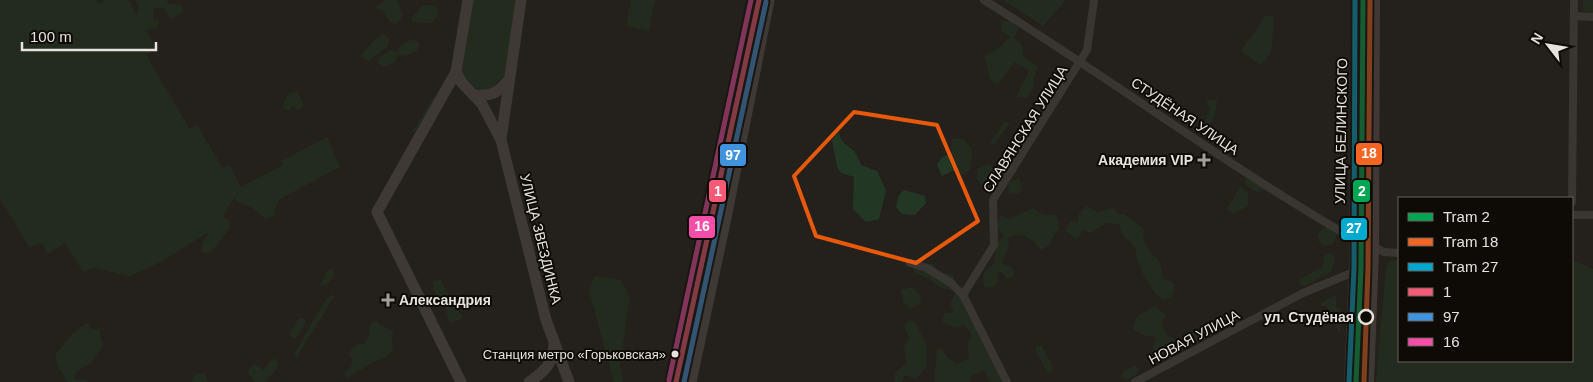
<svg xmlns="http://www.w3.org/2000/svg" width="1593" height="382" viewBox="0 0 1593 382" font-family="Arial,sans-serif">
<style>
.green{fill:#233824}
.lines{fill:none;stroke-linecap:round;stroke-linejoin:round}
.street{stroke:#53504c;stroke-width:8}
.secondary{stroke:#5f5855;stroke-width:11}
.primary{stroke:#605653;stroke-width:12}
.bus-1-casing{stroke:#0e0b07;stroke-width:9}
.bus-2-casing{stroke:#0e0b07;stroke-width:9}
.bus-3-casing{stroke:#0e0b07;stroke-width:9}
.bus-1{stroke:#f75a77;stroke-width:5}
.bus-2{stroke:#4094de;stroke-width:5}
.bus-3{stroke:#f54da8;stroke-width:5}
.tram-1-casing{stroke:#0e0b07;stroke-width:9}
.tram-2-casing{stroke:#0e0b07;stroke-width:9}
.tram-3-casing{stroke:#0e0b07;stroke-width:9}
.tram-1{stroke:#00a651;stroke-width:5}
.tram-2{stroke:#f26522;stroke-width:5}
.tram-3{stroke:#00a9ce;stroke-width:5}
.marked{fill:none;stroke:#e8590c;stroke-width:4;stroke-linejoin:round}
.poi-dot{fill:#a39e99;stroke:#0e0b07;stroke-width:2}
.stop-dot{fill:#0e0b07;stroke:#e7e2dd;stroke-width:2.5}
.bus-dot{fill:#e7e2dd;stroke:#0e0b07;stroke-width:2}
.labels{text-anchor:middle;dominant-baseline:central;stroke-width:4;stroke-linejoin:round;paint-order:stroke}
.bus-label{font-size:13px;fill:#e7e2dd;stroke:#0e0b07;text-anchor:end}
.street-label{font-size:14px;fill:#e7e2dd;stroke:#0e0b07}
.poi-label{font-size:14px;font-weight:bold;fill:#e7e2dd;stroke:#0e0b07;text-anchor:end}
.stop-label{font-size:14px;font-weight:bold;fill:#e7e2dd;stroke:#0e0b07;text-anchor:end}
.line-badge{stroke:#0e0b07;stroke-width:2}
.badge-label{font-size:14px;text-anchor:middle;font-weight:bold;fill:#fff}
</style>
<rect width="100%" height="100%" fill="#24201c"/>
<!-- green -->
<g class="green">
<polygon points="0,0 96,0 99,4 106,0 128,0 137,15 138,6 135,0 166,0 169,4 181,5 184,12 171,19 164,8 153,8 153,19 159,22 157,27 147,30 145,29 156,49 146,55 190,129 197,125 223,168 229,165 241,187 283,165 281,161 327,137 340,167 280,199 275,208 275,215 265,219 253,208 237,202 235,197 222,217 228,218 230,228 211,252 202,253 202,243 210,231 164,260 131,276 93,268 83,272 65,243 48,254 42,243 29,247 0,199"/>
<polygon points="386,0 397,0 403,15 397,24 390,22 383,10 375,8"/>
<polygon points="473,0 517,0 505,78 493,89 479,90 466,82 462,72"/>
<polygon points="631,0 655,0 649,31 626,26"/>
<polygon points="1003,0 1066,0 1043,26"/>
<polygon points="1583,0 1593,0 1593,13 1583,11"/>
<path d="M422,5h11l5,4 -2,9 -4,5 -19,-1 -2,-3c3,-6 8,-7 11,-14z"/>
<polygon points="1266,15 1274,17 1271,53 1260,65 1241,51"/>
<polygon points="1001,21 1012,21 1019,29 1014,38 1022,45 1024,57 1038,67 1033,81 1034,86 1028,97 1016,97 1029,71 1015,62 998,84 990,80 985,56 998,49 1010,37 1002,31"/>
<polygon points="384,34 389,39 387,47 369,61 360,56 374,40"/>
<polygon points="412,39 419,43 417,51 404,56 398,55 394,63 384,67 377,62 381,56 391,50 397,52 402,44"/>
<polygon points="297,92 303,101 303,107 298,110 292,106 288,112 283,107 285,99 289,93"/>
<polygon points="434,96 436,97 415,132 412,132"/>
<polygon points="1206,100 1217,100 1215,114 1208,127 1204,124 1210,109"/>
<polygon points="1037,116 1040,117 1019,150 1018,148"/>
<polygon points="1004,122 1010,123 994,144 989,145"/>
<path d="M839,131c1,11 7,13 14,19 4,4 6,10 8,15l16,6 9,19 -7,29 -13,3 -13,-13 1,-32 -13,-4 -4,-6 -5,-27z"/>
<polygon points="952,139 963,139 972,149 971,168 964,175 953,171 942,176 937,165 942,157 950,154"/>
<polygon points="988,164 995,169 996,183 991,190 983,189 977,178 978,169"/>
<polygon points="1253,175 1266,184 1265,190 1258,193 1245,185 1245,178"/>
<polygon points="1019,178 1022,188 1018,194 1009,194 1008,183"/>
<polygon points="1240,187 1248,192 1248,206 1234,214 1227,209"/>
<polygon points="904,190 925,196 926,203 915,215 902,214 896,207 899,195"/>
<path d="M1087,206l10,6 17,-4 5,7 5,-1 20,15 -1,10 8,14 8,7 4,18 12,6 -3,13 -9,3c-13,-8 -27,-37 -28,-53l-13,-13 -3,-10 -13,-1 -15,10 -8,-3 -6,10 -12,-10 6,-9 7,1 1,-9z"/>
<path d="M1033,208l10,7h13l3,13 -11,18 -7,4c-10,-12 -17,-19 -33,-12l1,8 -7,17 11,6 1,7 -7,3 -5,-7h-5l1,8 -3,6 -10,2c-5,-13 -1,-15 9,-24l3,-22 7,-6 -8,-11 5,-10 8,4z"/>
<polygon points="1331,227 1337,234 1334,243 1324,246 1319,242 1318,235 1322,229"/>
<polygon points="1331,253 1335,258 1331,272 1305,286 1299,284 1300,279 1322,267 1324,256"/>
<polygon points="1399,259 1399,361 1572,361 1572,260 1593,269 1593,382 1376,382 1386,267 1390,261"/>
<polygon points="917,263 933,264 940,273 952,274 956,283 952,290 940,288 929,278 914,273 913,267"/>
<polygon points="333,269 334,275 327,285 319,286 328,270"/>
<polygon points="594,276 621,280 630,297 620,365 623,382 614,382 589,290"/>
<polygon points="441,280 459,313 463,316 463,318 450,323 445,308 437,300 432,281"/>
<polygon points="913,287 921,297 919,305 910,309 904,303 901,290"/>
<polygon points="955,293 962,299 973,321 983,325 992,343 988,354 994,360 1004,382 990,382 984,370 971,376 970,382 934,382 937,349 942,349 947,357 957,364 969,358 967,343 972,336 965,325 955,328 942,322 944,313 954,313 950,303"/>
<path d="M332,294l2,3 -38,61 -2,-6c6,-5 7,-11 11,-17 8,-13 16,-31 27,-41z"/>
<polygon points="1336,295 1336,308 1340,308 1340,333 1326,306 1321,306 1321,303"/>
<polygon points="1155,306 1166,315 1162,325 1166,335 1181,341 1188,332 1215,319 1220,325 1217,333 1191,345 1181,345 1175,356 1159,363 1154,359 1151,354 1156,340 1153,336 1146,336 1133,330 1137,316"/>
<polygon points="299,318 305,319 305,324 298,336 292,338 290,333"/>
<path d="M376,320l4,5 13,6 -1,11 1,8c-8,11 -19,10 -28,17 -6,4 -11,7 -18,11l-2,-3v-4l6,-4 2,-7 -3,-4 1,-7 6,-5h8l4,-10 1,-10z"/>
<polygon points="908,320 915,322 926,344 926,367 916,379 905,375 902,382 894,382 895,373 906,363 904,346 909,338 904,326"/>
<polygon points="87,323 91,329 99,329 103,345 91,363 77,371 74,380 86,379 87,382 68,382 59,369 55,355 72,334"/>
<polygon points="1036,346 1042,346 1054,369 1050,373 1047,372 1036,351"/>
<polygon points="275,358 279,365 272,375 267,378 266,382 255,382 248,373 249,368 255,364 264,370 269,362"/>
<polygon points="1134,366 1140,368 1136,375 1127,380 1121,377 1123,372"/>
<polygon points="205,373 208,382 191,382 195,374"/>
</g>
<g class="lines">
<!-- street -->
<g class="street">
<path d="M984,0c131,81 255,175 389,250"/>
<polyline points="1574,16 1593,17"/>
<polyline points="1572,202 1574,0"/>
<polyline points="1572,215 1593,215"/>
<polyline points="1373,246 1384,252 1399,253"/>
<polyline points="910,263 927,268 951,283 963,295 1007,382"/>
<polyline points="963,295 994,245 993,200 1087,50 1094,0"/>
<polyline points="1135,382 1303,293 1373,264"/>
</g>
<!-- secondary -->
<g class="secondary">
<polyline points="456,72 462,83 482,104 501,140 546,320 569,382"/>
<path d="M475,95c17,1 23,-2 34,-15"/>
<polyline points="501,139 521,0"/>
<polyline points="461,382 377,212 456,72 468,0"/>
<path d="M529,382c15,-10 25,-19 25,-38"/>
<polyline points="676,382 759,0"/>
<polyline points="691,382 726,218 769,0"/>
</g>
<!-- primary -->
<g class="primary">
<polyline points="1350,382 1355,271 1357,0"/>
<polyline points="1368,382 1373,250 1374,0"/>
</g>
<!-- bus-1 casing -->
<g class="bus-1-casing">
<polyline id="bus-1" points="676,382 759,0"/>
</g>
<!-- bus-2 casing -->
<g class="bus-2-casing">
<polyline id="bus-2" points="684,382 766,2"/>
</g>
<!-- bus-3 casing -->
<g class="bus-3-casing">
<polyline id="bus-3" points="669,380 751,0"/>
</g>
<!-- bus-1 -->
<use href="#bus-1" class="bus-1"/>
<!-- bus-2 -->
<use href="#bus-2" class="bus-2"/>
<!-- bus-3 -->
<use href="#bus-3" class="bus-3"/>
<!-- tram-1 casing -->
<g class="tram-1-casing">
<polyline id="tram-1" points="1356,382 1361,268 1363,0"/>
</g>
<!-- tram-2 casing -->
<g class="tram-2-casing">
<polyline id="tram-2" points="1364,382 1368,268 1370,0"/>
</g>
<!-- tram-3 casing -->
<g class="tram-3-casing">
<polyline id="tram-3" points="1349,382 1354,268 1355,0"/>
</g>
<!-- tram-1 -->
<use href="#tram-1" class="tram-1"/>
<!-- tram-2 -->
<use href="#tram-2" class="tram-2"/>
<!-- tram-3 -->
<use href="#tram-3" class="tram-3"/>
</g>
<!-- marked area -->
<path d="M0 0H1593V382H0ZM854,112l83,13 41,96 -62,42 -100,-27 -22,-60z" fill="#24201c" fill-opacity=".55" fill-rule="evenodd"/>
<path class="marked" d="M854,112l83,13 41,96 -62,42 -100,-27 -22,-60z"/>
<!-- markers -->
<g class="poi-dot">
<path d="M1201.5 152.5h5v5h5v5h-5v5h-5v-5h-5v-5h5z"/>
<path d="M385.5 292.5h5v5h5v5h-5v5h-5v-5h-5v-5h5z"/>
</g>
<circle class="stop-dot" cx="1366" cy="317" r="7"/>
<circle class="bus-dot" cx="675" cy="354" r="4.5"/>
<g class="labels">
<!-- bus labels -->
<g class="bus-label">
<text x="666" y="354">Станция метро «Горьковская»</text>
</g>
<!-- street labels -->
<g class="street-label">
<text transform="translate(1185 116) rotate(34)">СТУДЁНАЯ УЛИЦА</text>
<text transform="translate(1025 129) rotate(-58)">СЛАВЯНСКАЯ УЛИЦА</text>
<text transform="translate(1341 131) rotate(-89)">УЛИЦА БЕЛИНСКОГО</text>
<text transform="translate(541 239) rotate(76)">УЛИЦА ЗВЕЗДИНКА</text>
<text transform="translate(1194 337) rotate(-28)">НОВАЯ УЛИЦА</text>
</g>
<!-- poi labels -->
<g class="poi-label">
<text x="1193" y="160">Академия VIP</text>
<text x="399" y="300" text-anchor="start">Александрия</text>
</g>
<!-- stop labels -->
<g class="stop-label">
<text x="1354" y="317">ул. Студёная</text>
</g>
</g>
<g class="line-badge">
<rect x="1355" y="142" width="28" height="24" rx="5" fill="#f26522"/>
<rect x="719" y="143" width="28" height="24" rx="5" fill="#4094de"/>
<rect x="708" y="179" width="19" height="24" rx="5" fill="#f75a77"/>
<rect x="1352" y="179" width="19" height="24" rx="5" fill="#00a651"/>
<rect x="688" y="215" width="28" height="24" rx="5" fill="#f54da8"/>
<rect x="1340" y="217" width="28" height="24" rx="5" fill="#00a9ce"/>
</g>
<g class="badge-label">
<text x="1369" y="158">18</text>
<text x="733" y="160">97</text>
<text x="718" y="196">1</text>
<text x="1362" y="196">2</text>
<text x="702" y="231">16</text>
<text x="1354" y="233">27</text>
</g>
<!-- legend -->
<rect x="1398" y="197" width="175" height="165" fill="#0e0b07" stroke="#65615d"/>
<rect x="1408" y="213" width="25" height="8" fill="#00a651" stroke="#65615d"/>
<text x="1443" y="222" font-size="15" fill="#e7e2dd">Tram 2</text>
<rect x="1408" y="238" width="25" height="8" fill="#f26522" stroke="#65615d"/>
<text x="1443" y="247" font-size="15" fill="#e7e2dd">Tram 18</text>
<rect x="1408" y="263" width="25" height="8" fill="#00a9ce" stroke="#65615d"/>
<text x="1443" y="272" font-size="15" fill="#e7e2dd">Tram 27</text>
<rect x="1408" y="288" width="25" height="8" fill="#f75a77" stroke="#65615d"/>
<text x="1443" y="297" font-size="15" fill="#e7e2dd">1</text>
<rect x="1408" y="313" width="25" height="8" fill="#4094de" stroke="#65615d"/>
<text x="1443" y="322" font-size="15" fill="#e7e2dd">97</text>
<rect x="1408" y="338" width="25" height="8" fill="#f54da8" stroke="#65615d"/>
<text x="1443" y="347" font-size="15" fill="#e7e2dd">16</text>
<!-- north arrow -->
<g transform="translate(1548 45) rotate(301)" stroke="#0e0b07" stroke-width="4" paint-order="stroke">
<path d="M0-4L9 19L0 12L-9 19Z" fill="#e7e2dd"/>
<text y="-8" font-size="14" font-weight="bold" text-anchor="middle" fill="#e7e2dd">N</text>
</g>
<!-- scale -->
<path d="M22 42v8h134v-8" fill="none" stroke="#e7e2dd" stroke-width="2.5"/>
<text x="30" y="42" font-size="15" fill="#e7e2dd" stroke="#0e0b07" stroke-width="4" paint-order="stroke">100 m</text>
</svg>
